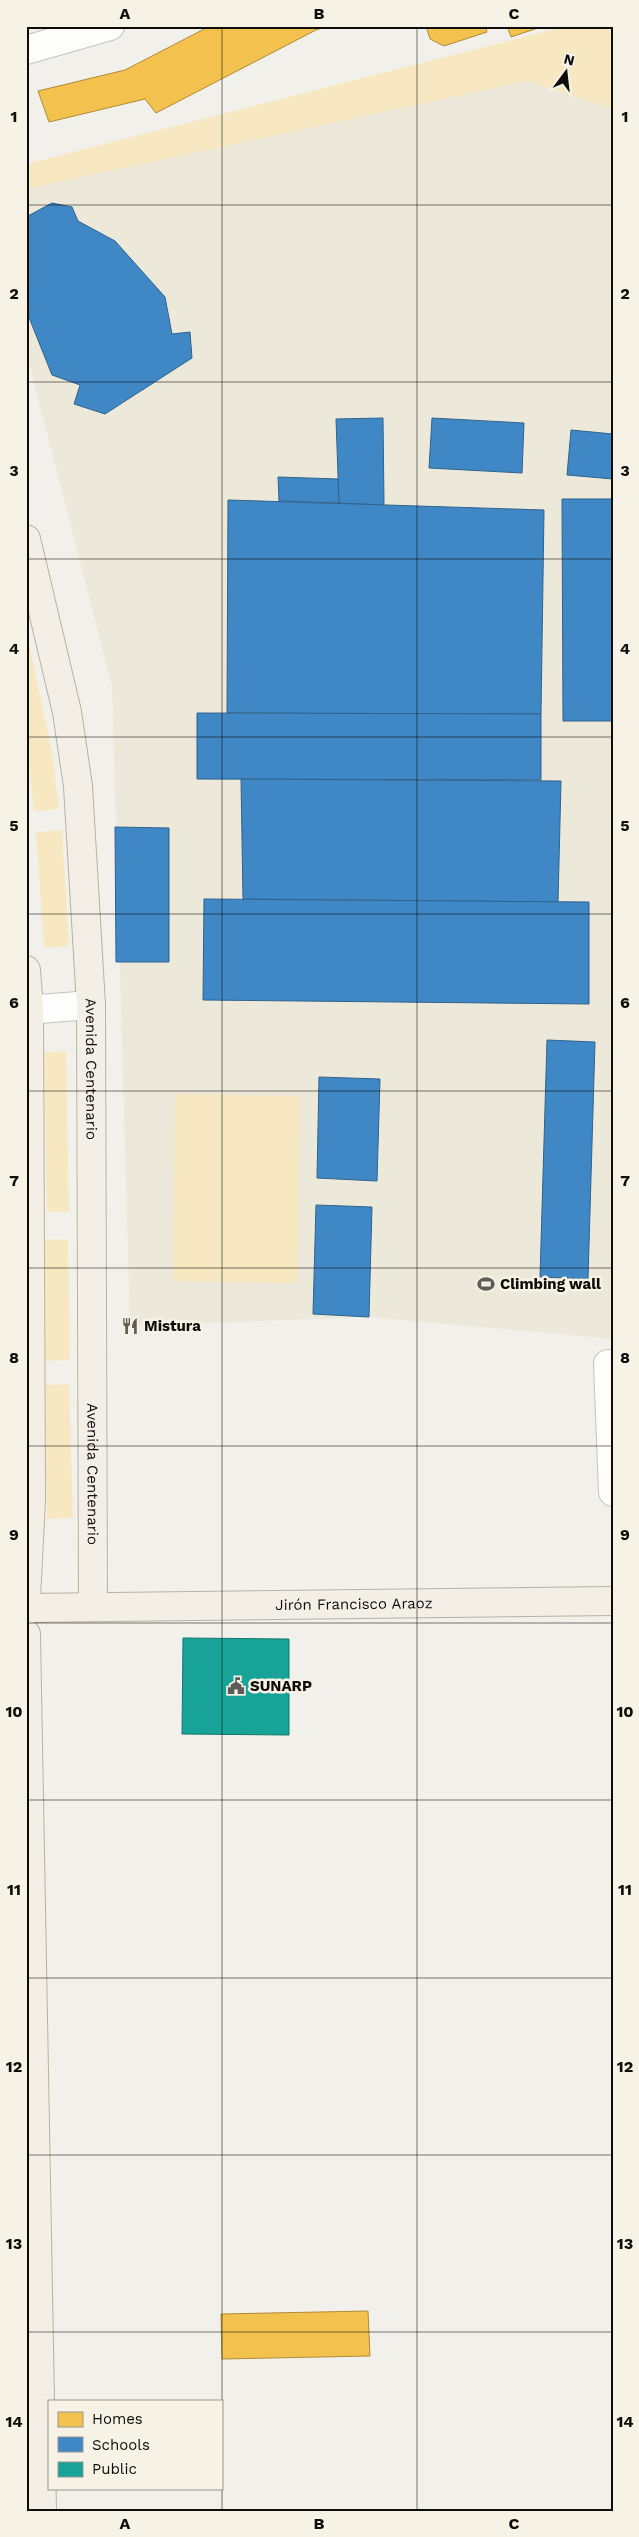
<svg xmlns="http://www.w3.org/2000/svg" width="639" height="2537" viewBox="0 0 639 2537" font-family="'Work Sans',sans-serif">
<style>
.built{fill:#ece8da}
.green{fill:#f7e8c1}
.homes{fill:#f2c14e;stroke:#ae8b3a}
.schools{fill:#3f88c5;stroke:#31638d}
.public{fill:#17a398;stroke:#15766d}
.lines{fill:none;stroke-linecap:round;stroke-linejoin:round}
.minor-casing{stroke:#c4c3be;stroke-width:30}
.major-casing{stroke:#b8b2a3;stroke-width:30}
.minor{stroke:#fdfdfc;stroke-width:28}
.major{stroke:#f3efe7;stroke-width:28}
.grid{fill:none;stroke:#0f0d0a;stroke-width:1;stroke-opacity:0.55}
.labels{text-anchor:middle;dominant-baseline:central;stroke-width:5;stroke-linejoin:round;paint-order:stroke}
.street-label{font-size:15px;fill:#0f0d0a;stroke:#f6f2e6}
.poi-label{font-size:15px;font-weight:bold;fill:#0f0d0a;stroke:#f6f2e6;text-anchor:start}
.neatline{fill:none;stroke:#0f0d0a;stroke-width:2}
.grid-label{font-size:16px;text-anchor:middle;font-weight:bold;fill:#0f0d0a}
</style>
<rect width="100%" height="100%" fill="#f2f0ea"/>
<!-- built -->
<polygon class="built" points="528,81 613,109 613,1339 369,1317 130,1326 112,686 26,352 26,189"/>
<!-- green -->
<g class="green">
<polygon points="567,26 613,26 613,109 528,81 26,189 26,164"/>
<polygon points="26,629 52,752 59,809 34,811 26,734"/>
<polygon points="62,830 69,946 44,948 36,832"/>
<polygon points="66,1051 69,1212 47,1212 44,1052"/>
<polygon points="175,1094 299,1096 297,1283 173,1281"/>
<polygon points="68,1239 70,1360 45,1361 43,1240"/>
<polygon points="69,1384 73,1518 47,1519 44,1385"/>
</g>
<!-- homes -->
<g class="homes">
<polygon points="210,26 328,26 316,30 156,113 145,99 49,122 38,91 125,70"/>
<polygon points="426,26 485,26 487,32 444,46 430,39"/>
<polygon points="507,26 544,26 511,37"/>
<polygon points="368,2311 370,2356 222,2359 221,2314"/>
</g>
<!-- schools -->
<g class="schools">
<polygon points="52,203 72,207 78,221 115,241 165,297 172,334 190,332 192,358 105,414 74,404 80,385 52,375 26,310 26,217"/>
<polygon points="383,418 384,505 339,503 336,419"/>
<polygon points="432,418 524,423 522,473 429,468"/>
<polygon points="571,430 613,434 613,479 567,475"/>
<polygon points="278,477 338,479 339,503 279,501"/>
<polygon points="562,499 613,499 613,721 563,721"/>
<polygon points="228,500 544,510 541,714 227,713"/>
<polygon points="197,713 541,714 541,780 197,779"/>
<polygon points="241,779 561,781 558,902 243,899"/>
<polygon points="115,827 169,828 169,962 116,962"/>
<polygon points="204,899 589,902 589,1004 203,1000"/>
<polygon points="547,1040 595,1042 588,1279 540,1277"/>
<polygon points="319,1077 380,1079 377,1181 317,1178"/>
<polygon points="316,1205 372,1207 369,1317 313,1314"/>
</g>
<!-- public -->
<polygon class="public" points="183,1638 289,1639 289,1735 182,1734"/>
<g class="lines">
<!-- minor casing -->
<g class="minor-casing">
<g id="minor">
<polyline points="26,50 110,26"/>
<polyline points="26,1010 91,1005"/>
<polyline points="608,1364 613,1492"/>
</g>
</g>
<!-- major casing -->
<g class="major-casing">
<g id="major">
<path id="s1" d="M26,539l41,173 11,74 13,219 2,602"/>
<polyline points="26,970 29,1010 31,1500 26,1598"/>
<path id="s2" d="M26,1608l587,-7"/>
<polyline points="26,1634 42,2511"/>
</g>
</g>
<!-- minor -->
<use href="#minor" class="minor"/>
<!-- major -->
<use href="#major" class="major"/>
</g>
<!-- grid -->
<path class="grid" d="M222,26v2485M417,26v2485M26,205h587M26,382h587M26,559h587M26,737h587M26,914h587M26,1091h587M26,1268h587M26,1446h587M26,1623h587M26,1800h587M26,1978h587M26,2155h587M26,2332h587"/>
<!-- icons -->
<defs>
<g id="stadium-bare" transform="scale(1.35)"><path d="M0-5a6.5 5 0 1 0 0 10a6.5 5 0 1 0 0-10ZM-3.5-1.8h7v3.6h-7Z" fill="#5e5c58" stroke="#f6f2e6" stroke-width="2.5" paint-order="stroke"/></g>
<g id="restaurant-bare" transform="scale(1.35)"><path d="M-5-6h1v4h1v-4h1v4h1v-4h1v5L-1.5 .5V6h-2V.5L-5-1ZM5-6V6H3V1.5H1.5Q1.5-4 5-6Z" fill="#5e5c58" stroke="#f6f2e6" stroke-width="2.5" paint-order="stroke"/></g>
<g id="civic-bare" transform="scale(1.35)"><path d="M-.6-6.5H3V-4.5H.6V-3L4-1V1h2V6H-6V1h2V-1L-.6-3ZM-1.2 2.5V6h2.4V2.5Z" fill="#5e5c58" stroke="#f6f2e6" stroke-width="2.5" paint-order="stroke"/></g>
</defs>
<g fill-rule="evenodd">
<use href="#stadium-bare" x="486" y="1284"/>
<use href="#restaurant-bare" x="130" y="1326"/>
<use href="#civic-bare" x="236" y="1686"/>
</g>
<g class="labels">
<!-- street labels -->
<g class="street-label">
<text stroke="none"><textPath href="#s1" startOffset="536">Avenida Centenario</textPath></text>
<text stroke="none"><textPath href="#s1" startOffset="941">Avenida Centenario</textPath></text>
<text stroke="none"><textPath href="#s2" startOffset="328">Jirón Francisco Araoz</textPath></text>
</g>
<!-- poi labels -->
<g class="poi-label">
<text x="500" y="1284">Climbing wall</text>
<text x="144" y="1326">Mistura</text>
<text x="250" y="1686">SUNARP</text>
</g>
</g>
<!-- border -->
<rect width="639" height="2537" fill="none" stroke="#f6f2e6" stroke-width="55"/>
<!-- legend -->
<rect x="48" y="2400" width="175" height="90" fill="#f6f2e6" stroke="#9a968e"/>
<rect x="58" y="2412" width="25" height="15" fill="#f2c14e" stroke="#9a968e"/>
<text x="92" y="2424" font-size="15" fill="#0f0d0a">Homes</text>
<rect x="58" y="2437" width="25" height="15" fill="#3f88c5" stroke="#9a968e"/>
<text x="92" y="2450" font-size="15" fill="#0f0d0a">Schools</text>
<rect x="58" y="2462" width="25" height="15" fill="#17a398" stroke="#9a968e"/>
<text x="92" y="2474" font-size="15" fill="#0f0d0a">Public</text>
<!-- north arrow -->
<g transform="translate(566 72) rotate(15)" stroke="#f6f2e6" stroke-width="4" paint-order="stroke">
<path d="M0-4L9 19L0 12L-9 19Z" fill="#0f0d0a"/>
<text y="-8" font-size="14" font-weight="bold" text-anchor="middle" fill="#0f0d0a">N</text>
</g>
<rect x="28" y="28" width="584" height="2482" class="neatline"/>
<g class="grid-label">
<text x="125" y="19">A</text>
<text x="319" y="19">B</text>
<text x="514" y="19">C</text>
<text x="14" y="122">1</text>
<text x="625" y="122">1</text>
<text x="14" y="299">2</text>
<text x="625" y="299">2</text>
<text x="14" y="476">3</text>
<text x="625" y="476">3</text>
<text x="14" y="654">4</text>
<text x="625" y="654">4</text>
<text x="14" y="831">5</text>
<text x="625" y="831">5</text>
<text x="14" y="1008">6</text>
<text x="625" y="1008">6</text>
<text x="14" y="1186">7</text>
<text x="625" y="1186">7</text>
<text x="14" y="1363">8</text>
<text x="625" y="1363">8</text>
<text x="14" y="1540">9</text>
<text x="625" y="1540">9</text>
<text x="14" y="1717">10</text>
<text x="625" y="1717">10</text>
<text x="14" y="1895">11</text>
<text x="625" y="1895">11</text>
<text x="14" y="2072">12</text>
<text x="625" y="2072">12</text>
<text x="14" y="2249">13</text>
<text x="625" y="2249">13</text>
<text x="14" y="2427">14</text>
<text x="625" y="2427">14</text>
<text x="125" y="2529">A</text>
<text x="319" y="2529">B</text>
<text x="514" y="2529">C</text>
</g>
</svg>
